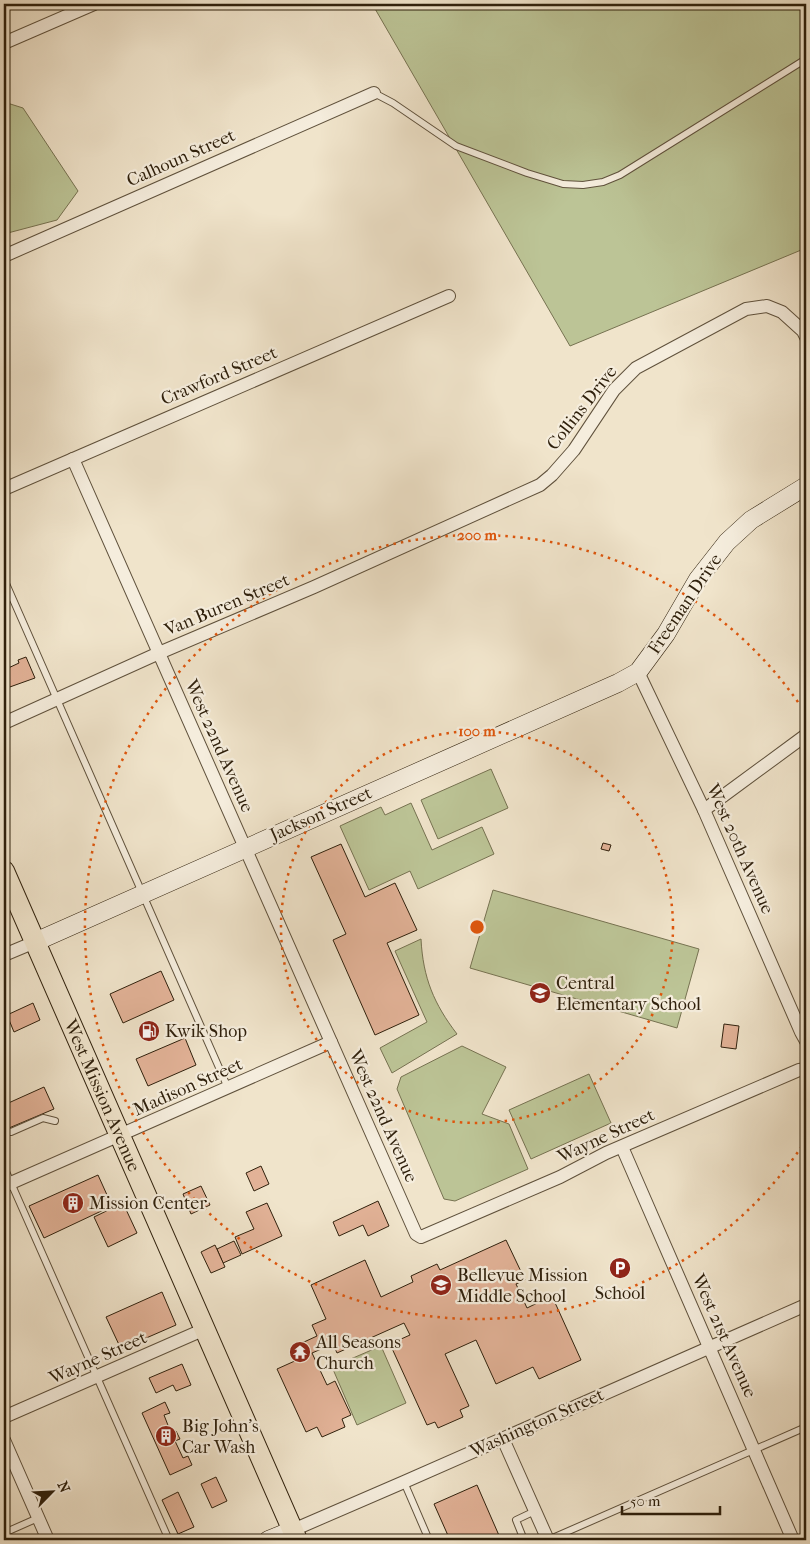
<svg xmlns="http://www.w3.org/2000/svg" width="810" height="1544" viewBox="0 0 810 1544" font-family="'IM FELL French Canon',serif">
<style>
.green{fill:#bcc496;stroke:#767251}
.building{fill:#e2b297;stroke:#2f200c}
.lines{fill:none;stroke-linecap:round;stroke-linejoin:round}
.lane-casing{stroke:#5f513c;stroke-width:8}
.street-casing{stroke:#5f513c;stroke-width:14}
.secondary-casing{stroke:#2f200c;stroke-width:19}
.primary-casing{stroke:#2f200c;stroke-width:22}
.lane{stroke:#f5eddd;stroke-width:6}
.street{stroke:#f5eddd;stroke-width:12}
.secondary{stroke:#f5eddd;stroke-width:18}
.primary{stroke:#f0e4cb;stroke-width:20}
.ring{fill:none;stroke:#df560c;stroke-width:2.5;stroke-dasharray:2.5 5}
.labels{text-anchor:middle;dominant-baseline:central;stroke-width:4.5;stroke-linejoin:round;paint-order:stroke}
.street-label{font-size:18px;fill:#2f200c;stroke:#f5eddd}
.poi-label{font-size:18px;fill:#2f200c;stroke:#f5eddd;text-anchor:start}
.centre{fill:#df560c;stroke:#f5eddd;stroke-width:2.5}
.ring-label{font-size:15px;text-anchor:middle;font-weight:bold;fill:#df560c;stroke:#f5eddd;stroke-width:4.5;stroke-linejoin:round;paint-order:stroke}
</style>
<rect width="100%" height="100%" fill="#f0e4cb"/>
<filter id="stains"><feTurbulence type="fractalNoise" baseFrequency=".004" numOctaves="4"/><feColorMatrix values="0 0 0 0 .2 0 0 0 0 .09 0 0 0 0 .02 0 0 0 .5 -.17"/></filter>
<radialGradient id="worn" r=".72"><stop offset=".6" stop-color="#630" stop-opacity="0"/><stop offset="1" stop-color="#630" stop-opacity=".3"/></radialGradient>
<!-- green -->
<g class="green">
<polygon points="375,4 806,4 806,248 570,346 374,7"/>
<polygon points="4,102 23,108 78,191 57,220 4,234"/>
<polygon points="491,769 508,808 438,839 421,800"/>
<polygon points="411,803 432,850 482,827 494,854 418,889 410,871 369,890 340,826 381,807 385,815"/>
<polygon points="493,890 699,949 677,1028 470,968"/>
<path d="M421,939c2,39 13,65 36,95l-65,39 -12,-25 47,-26 -32,-71z"/>
<polygon points="462,1046 506,1067 482,1114 509,1124 528,1169 455,1201 444,1199 397,1089 401,1077"/>
<polygon points="589,1074 611,1123 531,1159 509,1110"/>
<polygon points="381,1346 406,1403 357,1425 332,1367"/>
</g>
<!-- building -->
<g class="building">
<polygon points="26,657 35,678 7,688 8,691 4,693 4,670 19,663 18,660"/>
<polygon points="603,843 611,845 609,851 601,849"/>
<polygon points="341,844 365,897 395,883 417,930 387,943 419,1015 375,1035 333,940 346,934 311,857"/>
<polygon points="161,971 174,1000 123,1023 110,994"/>
<polygon points="33,1003 40,1020 14,1032 7,1015"/>
<polygon points="724,1024 739,1026 736,1049 721,1047"/>
<polygon points="185,1038 196,1065 148,1086 136,1059"/>
<polygon points="44,1087 54,1109 9,1128 4,1116 4,1105"/>
<polygon points="261,1166 269,1184 254,1191 246,1173"/>
<polygon points="98,1175 112,1206 44,1238 29,1206"/>
<polygon points="201,1186 210,1205 191,1214 183,1194"/>
<polygon points="378,1201 389,1226 368,1236 363,1225 339,1236 333,1222"/>
<polygon points="123,1203 137,1233 108,1247 94,1217"/>
<polygon points="267,1203 282,1236 242,1254 235,1237 254,1229 246,1212"/>
<polygon points="506,1240 525,1280 516,1284 527,1308 552,1296 581,1360 539,1379 533,1367 496,1384 476,1340 445,1354 469,1406 460,1410 463,1417 438,1428 435,1422 427,1425 390,1344 410,1335 404,1323 337,1353 333,1344 312,1353 327,1385 335,1381 351,1415 342,1419 345,1427 322,1437 317,1427 306,1432 277,1369 297,1360 291,1348 317,1336 312,1325 326,1319 311,1285 365,1260 381,1297 413,1282 411,1276 437,1264 440,1270"/>
<polygon points="234,1241 241,1255 223,1263 217,1249"/>
<polygon points="215,1245 225,1267 211,1273 201,1252"/>
<polygon points="162,1292 176,1325 121,1349 106,1317"/>
<polygon points="182,1364 191,1385 176,1391 173,1385 156,1393 149,1378"/>
<polygon points="165,1402 170,1413 164,1415 171,1433 176,1431 180,1439 175,1441 183,1458 188,1456 192,1465 170,1475 142,1413"/>
<polygon points="216,1477 227,1501 212,1508 201,1484"/>
<polygon points="477,1485 501,1540 450,1540 434,1504"/>
<polygon points="178,1492 194,1527 178,1534 162,1500"/>
</g>
<g class="lines">
<!-- lane casing -->
<g class="lane-casing">
<g id="lane">
<polyline points="374,93 393,103 456,146 527,173 563,184 583,185 603,182 620,175 806,59"/>
<polyline points="4,579 228,1088"/>
<polyline points="4,1096 4,1095"/>
<polyline points="4,1128 5,1131 11,1132 43,1118 55,1121"/>
<polyline points="4,1167 169,1540"/>
<polyline points="404,1482 429,1540"/>
<polyline points="4,1533 38,1518"/>
<polyline points="524,1540 516,1520 535,1511"/>
<polyline points="548,1540 806,1427"/>
</g>
</g>
<!-- street casing -->
<g class="street-casing">
<g id="street">
<polyline points="4,43 94,4"/>
<polyline points="4,256 374,93"/>
<polyline points="73,459 416,1234 421,1237 560,1177 606,1153 799,1070 806,1069"/>
<polyline points="4,489 449,296"/>
<polyline points="638,672 704,810 801,1032 806,1041"/>
<polyline points="4,723 159,653 314,587 540,485 552,475 574,450 614,390 636,368 746,309 767,306 782,312 803,331 806,337"/>
<polyline points="704,810 806,735"/>
<polyline points="4,955 35,942"/>
<polyline points="622,1147 793,1540"/>
<polyline points="4,1186 331,1042"/>
<polyline points="4,1417 205,1329"/>
<polyline points="503,1439 548,1540"/>
<polyline points="4,1440 48,1540"/>
<polyline points="293,1530 404,1482 806,1305"/>
</g>
</g>
<!-- secondary casing -->
<g class="secondary-casing">
<g id="secondary">
<polyline points="35,942 618,683 638,672 666,634 698,579 727,542 751,520 806,486"/>
<polyline points="268,1540 293,1530"/>
</g>
</g>
<!-- primary casing -->
<g class="primary-casing">
<g id="primary">
<path id="s1" d="M4,871l293,669"/>
</g>
</g>
<!-- lane -->
<use href="#lane" class="lane"/>
<!-- street -->
<use href="#street" class="street"/>
<!-- secondary -->
<use href="#secondary" class="secondary"/>
<!-- primary -->
<use href="#primary" class="primary"/>
</g>
<!-- distance rings -->
<g class="ring">
<circle cx="477" cy="927" r="196"/>
<path d="M806 1140A392 392 0 1 1 806 714"/>
</g>
<!-- icons -->
<defs>
<g id="school-disc" transform="scale(1.125)"><circle r="9.5" fill="#8f2418" stroke="#f5eddd"/><path d="M0-5L7-2L0 1L-7-2ZM-4 1L0 2.5L4 1V4Q0 6-4 4Z" fill="#fff"/></g>
<g id="fuel-disc" transform="scale(1.125)"><circle r="9.5" fill="#8f2418" stroke="#f5eddd"/><path d="M-5.5-6h7V0h2V4h1.3V-2.5L3-4.5l.8-.8L6-3V5H2.5V1h-1V6h-7ZM-4.2-4.7v3.2H.2V-4.7Z" fill="#fff"/></g>
<g id="building-disc" transform="scale(1.125)"><circle r="9.5" fill="#8f2418" stroke="#f5eddd"/><path d="M-4-6H4V6H1V3H-1V6H-4ZM-2.5-4.3h1.7v1.8h-1.7ZM.8-4.3h1.7v1.8H.8ZM-2.5-1h1.7V.8h-1.7ZM.8-1h1.7V.8H.8Z" fill="#fff"/></g>
<g id="parking-disc" transform="scale(1.125)"><circle r="9.5" fill="#8f2418" stroke="#f5eddd"/><path d="M-3.5-5.5H1a3.5 3.5 0 0 1 0 7H-1V5.5H-3.5ZM-1-3.4V-.6H.8a1.4 1.4 0 0 0 0-2.8Z" fill="#fff"/></g>
<g id="temple-disc" transform="scale(1.125)"><circle r="9.5" fill="#8f2418" stroke="#f5eddd"/><path d="M0-6L5-2H3V0L6.5 2.5H4V6H1.5V3h-3V6H-4V2.5H-6.5L-3 0V-2H-5Z" fill="#fff"/></g>
</defs>
<g fill-rule="evenodd">
<use href="#school-disc" x="540" y="993"/>
<use href="#fuel-disc" x="149" y="1031"/>
<use href="#building-disc" x="73" y="1203"/>
<use href="#parking-disc" x="620" y="1268"/>
<use href="#school-disc" x="441" y="1285"/>
<use href="#temple-disc" x="300" y="1352"/>
<use href="#building-disc" x="166" y="1436"/>
</g>
<g class="labels">
<!-- street labels -->
<g class="street-label">
<text transform="translate(181 158) rotate(-24)">Calhoun Street</text>
<text transform="translate(219 376) rotate(-23)">Crawford Street</text>
<text transform="translate(582 408) rotate(-52)">Collins Drive</text>
<text transform="translate(685 604) rotate(-56)">Freeman Drive</text>
<text transform="translate(227 605) rotate(-23)">Van Buren Street</text>
<text transform="translate(219 746) rotate(66)">West 22nd Avenue</text>
<text transform="translate(321 814) rotate(-24)">Jackson Street</text>
<text transform="translate(740 849) rotate(66)">West 20th Avenue</text>
<text transform="translate(188 1087) rotate(-24)">Madison Street</text>
<text stroke="none"><textPath href="#s1" startOffset="245">West Mission Avenue</textPath></text>
<text transform="translate(383 1116) rotate(66)">West 22nd Avenue</text>
<text transform="translate(606 1136) rotate(-25)">Wayne Street</text>
<text transform="translate(724 1336) rotate(66)">West 21st Avenue</text>
<text transform="translate(98 1358) rotate(-24)">Wayne Street</text>
<text transform="translate(537 1423) rotate(-24)">Washington Street</text>
</g>
<!-- poi labels -->
<g class="poi-label">
<text x="556" y="983">Central<tspan x="556" dy="21">Elementary School</tspan></text>
<text x="165" y="1031">Kwik Shop</text>
<text x="89" y="1203">Mission Center</text>
<text x="457" y="1275">Bellevue Mission<tspan x="457" dy="21">Middle School</tspan></text>
<text x="620" y="1293" text-anchor="middle">School</text>
<text x="316" y="1342">All Seasons<tspan x="316" dy="21">Church</tspan></text>
<text x="182" y="1426">Big John's<tspan x="182" dy="21">Car Wash</tspan></text>
</g>
</g>
<circle cx="477" cy="927" r="8" class="centre"/>
<g class="ring-label">
<text x="477" y="540">200 m</text>
<text x="477" y="736">100 m</text>
</g>
<!-- margin -->
<rect width="810" height="1544" fill="none" stroke="#f0e4cb" stroke-width="20"/>
<rect x="5" y="5" width="800" height="1534" fill="none" stroke="#2f200c" stroke-width="2.5"/>
<rect x="10" y="10" width="790" height="1524" fill="none" stroke="#2f200c"/>
<!-- north arrow -->
<g transform="translate(52 1492) rotate(66)" stroke="#f5eddd" stroke-width="4" paint-order="stroke">
<path d="M0-4L9 19L0 12L-9 19Z" fill="#2f200c"/>
<text y="-8" font-size="14" font-weight="bold" text-anchor="middle" fill="#2f200c">N</text>
</g>
<!-- scale -->
<path d="M622 1506v8h98v-8" fill="none" stroke="#2f200c" stroke-width="2.5"/>
<text x="630" y="1506" font-size="15" fill="#2f200c" stroke="#f5eddd" stroke-width="4" paint-order="stroke">50 m</text>
<rect width="100%" height="100%" filter="url(#stains)"/>
<rect width="100%" height="100%" fill="url(#worn)"/>
</svg>
